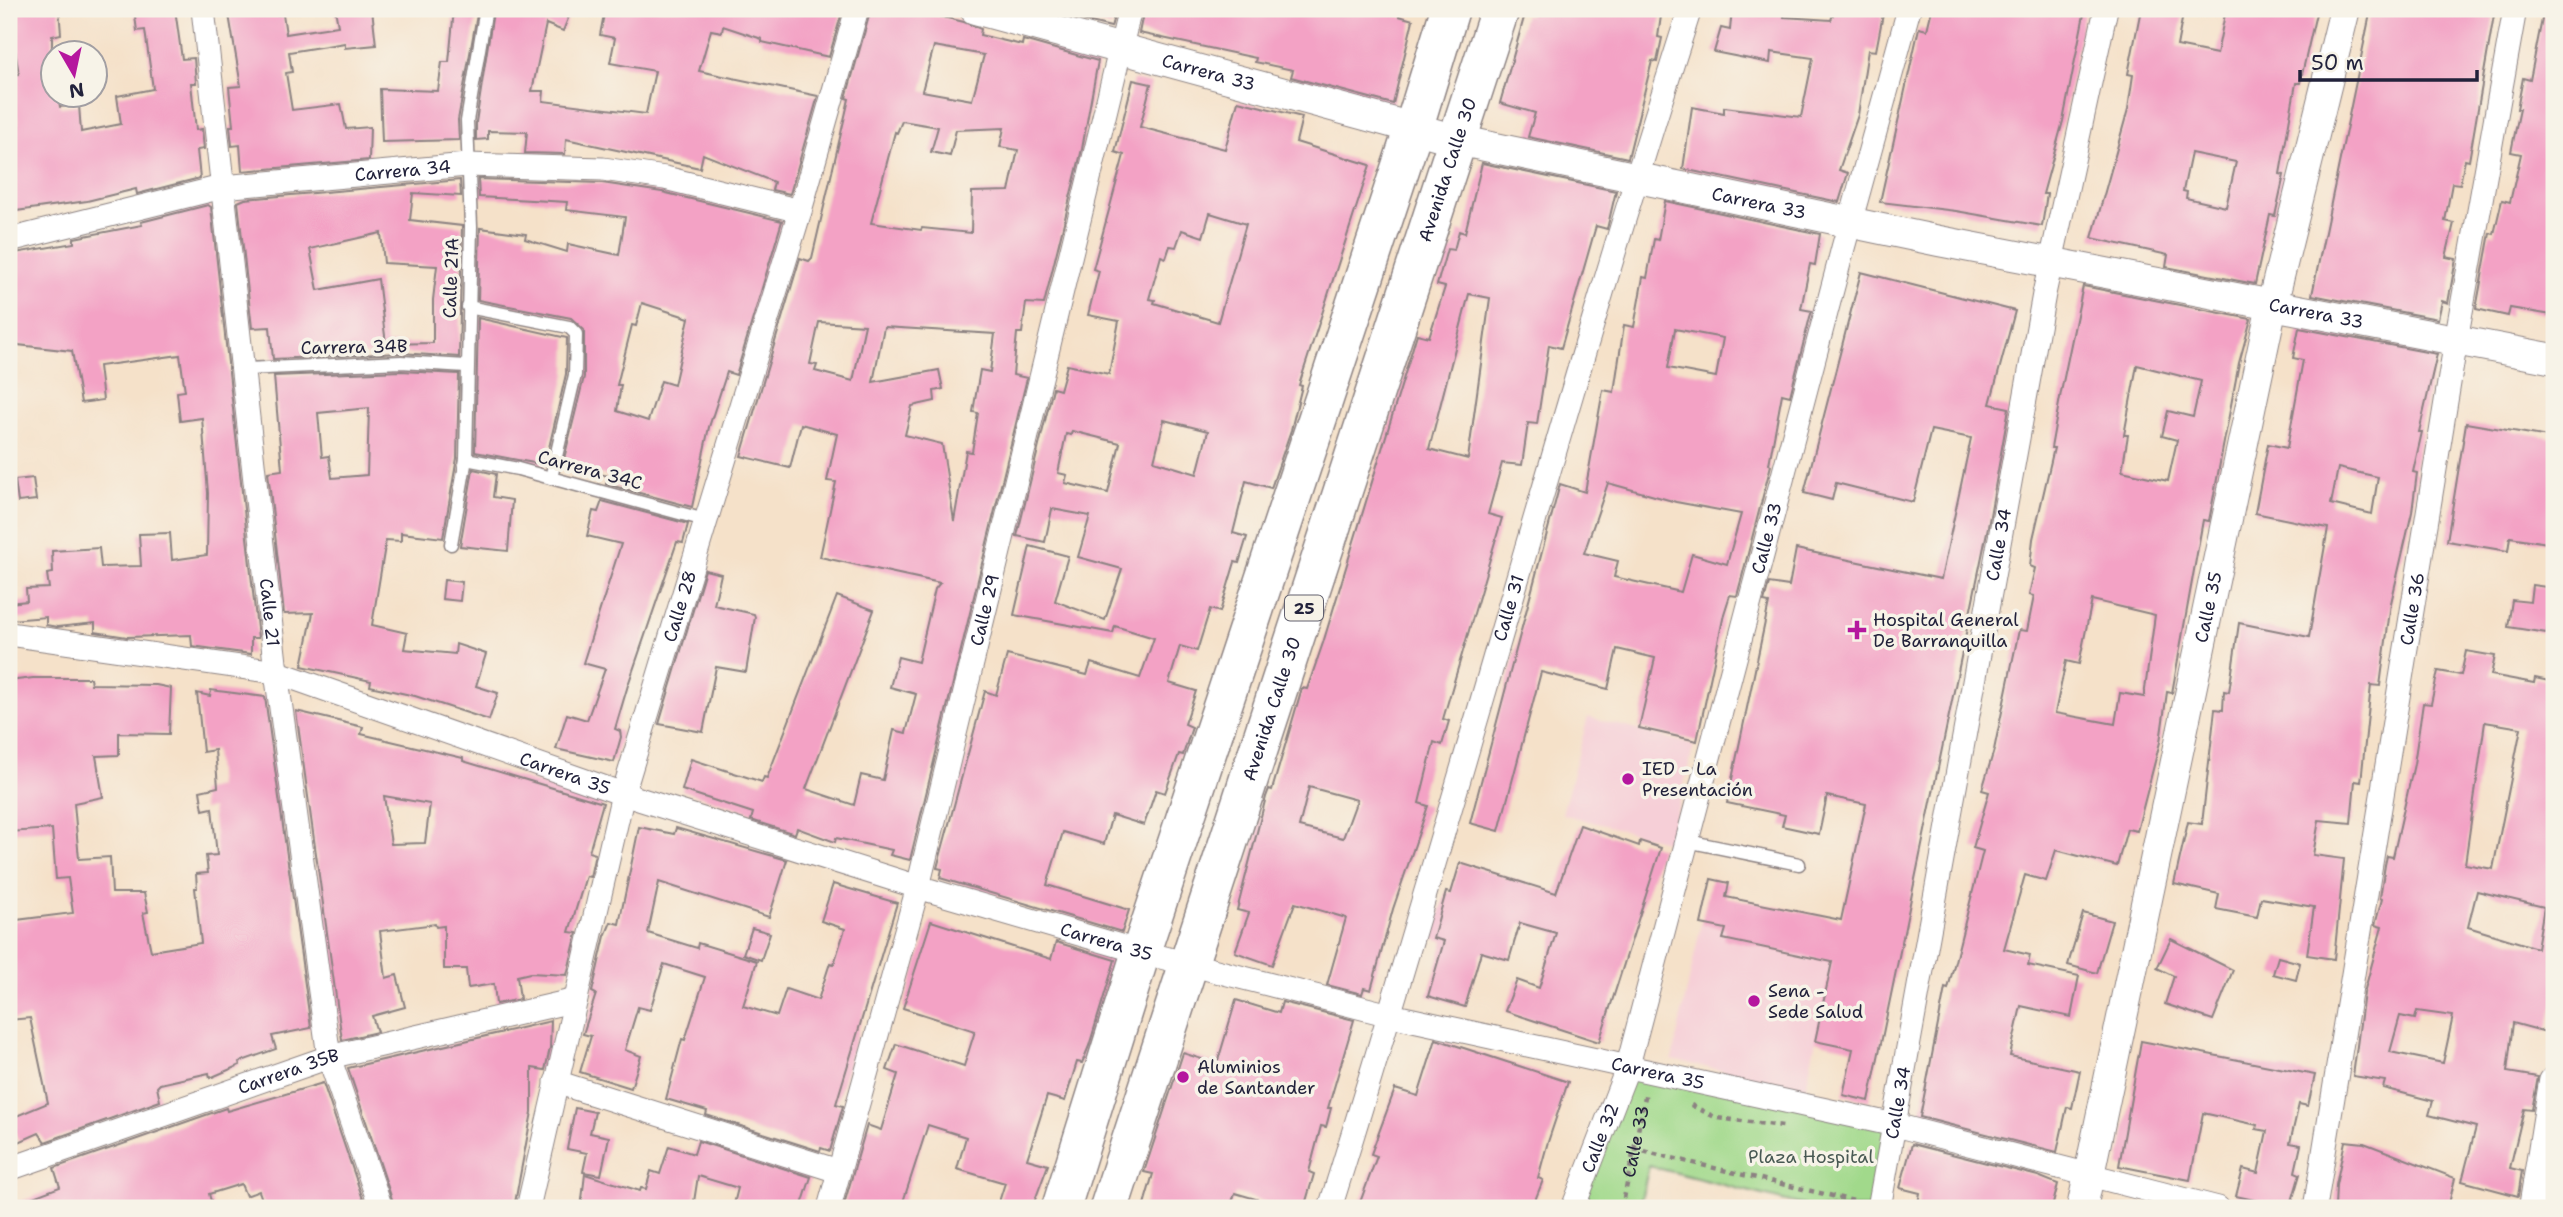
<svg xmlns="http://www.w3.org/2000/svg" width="2563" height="1217" viewBox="0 0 2563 1217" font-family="'Shantell Sans',sans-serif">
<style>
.built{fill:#f6cfd7}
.green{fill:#a1d98b;stroke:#627e63;stroke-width:2}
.building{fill:#f3a2c5;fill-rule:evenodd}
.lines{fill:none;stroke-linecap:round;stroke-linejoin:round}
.service-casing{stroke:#8c8282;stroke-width:15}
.minor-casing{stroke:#8c8282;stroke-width:25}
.tertiary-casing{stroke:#8c8282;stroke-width:32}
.trunk-casing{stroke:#8c8282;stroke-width:41}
.path{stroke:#8c8282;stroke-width:4.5;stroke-dasharray:5 5;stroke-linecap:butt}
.service{stroke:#fff;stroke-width:12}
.minor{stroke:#fff;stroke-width:23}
.tertiary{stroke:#fff;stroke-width:30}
.trunk{stroke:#fff;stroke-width:38}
.poi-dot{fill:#b5179e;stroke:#f7f3e8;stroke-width:2.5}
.labels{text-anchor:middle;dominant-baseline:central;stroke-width:7;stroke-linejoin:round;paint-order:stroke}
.shield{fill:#f7f3e8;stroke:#62616f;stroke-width:2}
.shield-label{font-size:16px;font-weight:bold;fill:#22223b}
.street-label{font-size:18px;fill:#22223b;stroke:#f7f3e8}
.poi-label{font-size:18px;fill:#22223b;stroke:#f7f3e8;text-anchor:start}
.park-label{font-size:18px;fill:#485953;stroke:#f7f3e8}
</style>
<rect width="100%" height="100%" fill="#f7f3e8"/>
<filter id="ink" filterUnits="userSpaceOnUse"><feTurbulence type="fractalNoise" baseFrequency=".0143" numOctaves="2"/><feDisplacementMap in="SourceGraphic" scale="14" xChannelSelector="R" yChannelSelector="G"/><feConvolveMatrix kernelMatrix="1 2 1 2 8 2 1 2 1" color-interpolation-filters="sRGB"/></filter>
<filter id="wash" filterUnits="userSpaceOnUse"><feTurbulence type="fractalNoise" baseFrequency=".00686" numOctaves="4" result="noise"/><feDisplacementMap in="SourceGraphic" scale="28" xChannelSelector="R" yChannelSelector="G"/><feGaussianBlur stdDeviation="1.57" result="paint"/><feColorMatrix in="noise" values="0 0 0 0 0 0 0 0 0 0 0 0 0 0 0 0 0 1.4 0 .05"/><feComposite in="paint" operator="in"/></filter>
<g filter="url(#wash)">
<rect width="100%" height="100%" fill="#f5e1c9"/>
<!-- built -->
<g class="built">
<polygon points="1588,717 1694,745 1669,842 1562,814"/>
<polygon points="1701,924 1726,929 1724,939 1832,962 1806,1088 1672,1060"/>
</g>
<!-- green -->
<polygon class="green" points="1627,1069 1895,1125 1879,1208 1814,1208 1649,1166 1639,1208 1576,1208"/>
<g id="blocks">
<!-- building -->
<g class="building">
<polygon points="12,9 59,9 61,34 52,36 52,94 58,94 60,107 79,105 81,132 121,124 117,96 153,89 145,30 137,31 134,9 175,9 182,59 194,58 196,83 191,83 196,130 202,129 204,149 197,150 200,178 137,194 136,189 87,201 9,212 9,161 13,160 9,126 18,125 10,76 19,74 10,21 13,20"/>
<polygon points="228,9 270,9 272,15 283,14 286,34 338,26 335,9 372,9 376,45 345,48 345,43 289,52 292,72 286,73 292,110 341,104 346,129 370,127 369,160 242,171 240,145 232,146 230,126 233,126 229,87 241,86"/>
<polygon points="454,9 478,9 458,120 459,140 382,142 380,89 438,91 442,62 449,62"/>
<polygon points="510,9 572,9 563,31 546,24 532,91 544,91 543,101 646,114 655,71 610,63 615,38 600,35 605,9 843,9 829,57 762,42 762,39 723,26 722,32 711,30 699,71 818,96 790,194 772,190 774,182 703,154 700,168 566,139 565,154 525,153 527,132 488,131 488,139 476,140 476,122 493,12 528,17"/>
<path d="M871,9h38l55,13 17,7 -1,6 42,10 1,-5 75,21 -16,88 -38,155 -18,-1 -4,30h-5l-4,42 14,3 -117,482 -20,-5 2,-5 -56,-12 -1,4 -38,-14 -2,6 -44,-14 2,-7 -71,-23 9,-31 71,23 2,-5 3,1 70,-182 37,14 -68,179 48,16 7,-30 22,5 11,-50 12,3 10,-39 -26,-7 8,-30 20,5 17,-73 5,-6 -120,-26 16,-75 -9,-1 10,-47 -36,-10 -11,44 -49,-12 59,-198 9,3 3,-3 37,-159 -3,-1zM934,46l50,9 -12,45 -50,-9zM902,121l36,6 -7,25 19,4 6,-26 48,-2 -4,19 18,3 -9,41 -37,1 -1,41 -49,-5 -1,2 -50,-7 24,-91 2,1zM819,322l46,3 -12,56 -38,-10 2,-6 -7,-1zM884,327l111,7 -5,38 -10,-2 -7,42 5,1 -6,39 -6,-1 -12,70 -12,-77 -37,-9 7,-29 23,-5 -1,-10 9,-2 -4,-19 -66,12z"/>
<polygon points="1063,9 1116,9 1111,27 1062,15"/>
<polygon points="1144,9 1401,9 1399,16 1413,20 1393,104 1291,77 1293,70 1255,62 1256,58 1139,33"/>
<polygon points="1531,9 1662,9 1658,37 1662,38 1657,62 1652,61 1628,158 1528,137 1535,113 1500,103 1525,14 1529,16"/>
<polygon points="1732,9 1785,9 1784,17 1831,20 1835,9 1884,9 1876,51 1868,50 1858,115 1839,170 1848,173 1839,202 1683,169 1692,107 1724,113 1724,107 1801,117 1813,58 1771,52 1770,63 1714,52 1721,28 1730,30"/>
<polygon points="1932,9 2085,9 2063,121 2043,194 2047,194 2042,226 1956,211 1880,202 1919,28 1927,30"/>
<path d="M2141,9h43l-7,37 40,8 9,-45 47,4 1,-4h43l-17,74h-4l-16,91 4,1 -9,41 -5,-1 -15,69 -89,-17 2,-12 -76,-17 36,-129 5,-34 -5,-1zM2191,153l45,9 -10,45 -40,-9 1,-6 -4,-1z"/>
<polygon points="2371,9 2495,9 2469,161 2465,160 2460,184 2452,183 2445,221 2454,223 2446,257 2456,259 2448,303 2442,301 2438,319 2312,295"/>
<polygon points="2544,9 2554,9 2554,149 2551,165 2554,166 2554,301 2552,315 2510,308 2508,316 2476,309 2490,233 2494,234 2502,200 2510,202 2521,154 2511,152 2520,109 2517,109 2523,78 2530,80"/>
<path d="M1133,80l18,4 -11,43 85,22 13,-48 64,16 -6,25 74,23 -71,220 3,1 -11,44 -20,58 -25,-7 -13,52 14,4 -8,26 -4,-1 -15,50 -10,-3 -13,42 -17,-5 -11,37 27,8 -11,33 7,3 -9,28 -4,-1 -14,39 -9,-3 -12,35 -32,-10 -8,29 -41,-12 -16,53 82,25 -7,22 -182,-54 2,-9 -5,-1 48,-177 11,4 11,-40 80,20 4,-12 49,15 14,-40 -39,-12 -2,7 -99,-18 16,-69 38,10 -13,45 50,19 17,-51 -44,-12 12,-41 -38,-7 -7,33 -28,-6 36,-148 7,2 7,-25 42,9 10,-53 -31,-6 11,-44 -6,-2 31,-114 -9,-3zM1210,213l36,11 -28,98 -64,-19 1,-3 -6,-1 12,-43 5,2 4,-12 6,1 6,-17 21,7zM1164,420l44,11 -11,43 -43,-13zM1072,431l48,12 -12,50 -43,-10 2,-8 -9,-2 8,-39 5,1z"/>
<path d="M1482,163l134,28 -9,38 -11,-3 -35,122 -12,-3 -12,79 -9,-1 -6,42 -20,-2 -14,51 14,4 -59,201 6,2 -7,24 -8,-3 -15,61 9,3 -35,103 -22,81 -7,-2 -2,6 -35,-9 19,-67 -51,-15 -23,62 -37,-13 14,-39 -12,-3 29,-113 3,-8 3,1 30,-102 5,1 16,-46 94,-309 12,3 16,-50 -8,-2 10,-36 7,1 5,-19 6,2zM1469,294l21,4 -22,161 -39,-10zM1309,787l48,13 -14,38 -44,-11z"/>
<path d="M478,179l124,4 60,9 120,29 -46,154 -9,-3 -18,55 -17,80 -86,-23 3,-8 -47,-9 22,-90v-47l-13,-12 -93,-18 2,-72 46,6 -1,5 42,13 1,-8 51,11 6,-38 -59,-7 1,-8 -88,-5zM642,303l47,15 -15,67 -13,-4 -13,40 -31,-10 4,-26h-4l15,-60 4,1z"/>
<path d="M460,180l1,16 -48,-3 -3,27 52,6 -3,131 -58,-4 -128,6 -3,-32 -18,1 -14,-126 7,-3zM381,233l3,30 53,3 -4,34v43l-47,1 -8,-65 -60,11 -8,-41z"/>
<path d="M1665,201l155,33 -5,31 -5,-1 -9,45 11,2 -2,6 -20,79 -8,-2 -13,70 2,1 -34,131 -7,-1 -6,19 -27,127 -58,-13 16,-70 -38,-9 -9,40 -67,-17 -42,159 -29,-8 90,-339 25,8 18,-102 11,2 10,-67 10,2 9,-50 4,1 7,-39 4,1zM1675,329l48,9 -7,39 -48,-9zM1608,483l68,19 65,12 -14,50 -35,-10 -11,38 -67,-15 4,-16 -34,-8z"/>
<polygon points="208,205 211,207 258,638 251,638 251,654 192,646 191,635 127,637 95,632 95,623 57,627 46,625 46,617 11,620 9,603 27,601 26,589 49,588 47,574 53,573 52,551 99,548 101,567 141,566 139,534 170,533 172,560 207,555 208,493 202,418 180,421 177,392 185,391 180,355 99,366 103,400 81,403 72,351 9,344 9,254 74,243 74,238 142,225 141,222"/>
<polygon points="1861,272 2015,311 1990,404 2009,408 1988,527 1869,1101 1843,1095 1853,1049 1815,1041 1832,962 1723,939 1726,929 1701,924 1711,879 1729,883 1726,897 1841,920 1866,804 1827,796 1819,834 1782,826 1785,815 1727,803 1769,603 1764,602 1769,583 1789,586 1796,549 1941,579 1971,438 1931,430 1913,502 1836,483 1832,500 1804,493"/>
<path d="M2083,286l168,33 -12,44 -30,158 -6,-1 -31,173 -5,-1 -7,50 -23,89 -10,-2 -10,37 -61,-16 -10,31 -21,-6 -21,74 26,6 -2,10 51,11 -8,41 -50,-11 -11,50 70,15 -8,37 -5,-1 -10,45 -137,-35 25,-129 3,1 35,-138 -10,-3 16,-56 -7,-2 12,-40 25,-120 8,1 7,-35 -5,-1 6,-27 -5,-2 3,-27 21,-91h-3l10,-56zM2137,365l64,16 -8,36 -25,-6 -6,25 15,4 -9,41 -46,-10 6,-36h-4zM2092,600l63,15 -11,82 -24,-4 -5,31 -60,-11 11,-52 13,3z"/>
<polygon points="478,318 567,338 566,374 545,465 475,452"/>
<path d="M2299,328l138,26 -18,78h3l-9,40 4,1 -5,39 -21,91 -11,83 -9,-1 -10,97 -6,-1 -4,42 -32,-3 -6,35 31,4 -10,100 -27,-4 7,-48 -53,-9 -4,19 -41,-8 3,-15 -45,-10 14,-62 14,2 13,-115 8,1 1,-19 5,1 10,-69 70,14 19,-109 -73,-15 13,-69 19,4 16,-88 -10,-2zM2338,468l40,9 -6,37 -41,-10z"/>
<path d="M401,371l58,3 -2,84 -14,80 -42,-5v8l-15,-1 -14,85 35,8 -3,16 51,5 1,-10 30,10 -10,32 22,7 -9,27 -74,-24 -45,-10 1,-5 -69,-15 11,-53 -29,1 -16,-142 14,-2 -8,-94zM369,408l-2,67 -35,3 -3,-22 -7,1 -4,-44z"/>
<polygon points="2466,423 2554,438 2554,544 2510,537 2508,551 2447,541"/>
<polygon points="473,469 496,474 493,497 512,500 508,551 460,546"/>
<polygon points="33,478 36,500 18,502 15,480"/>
<polygon points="602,501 688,524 683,543 677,542 628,685 615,729 620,731 621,737 614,762 556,749 567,714 587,720 605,669 583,663 621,544 587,536 593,511 598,512"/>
<polygon points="705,570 721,574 714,605 754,614 755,617 746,672 716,667 703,732 659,724"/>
<polygon points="444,580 462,582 460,601 442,599"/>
<polygon points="2532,585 2554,588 2547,633 2508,627 2512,600 2530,602"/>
<path d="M2466,651l29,5 -4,19 43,8 1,-5 19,4v320l-8,30 -33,-9 -6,49 31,5 -6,33 -8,-1 -14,59 12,3 -4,25 -56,-15 14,-54 -47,-12 4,-14 -50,-13 2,-7 -32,-5 11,-83 18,-66 -7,-2 7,-26 -2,-1 5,-33 2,-9 6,1 21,-93 9,-61 8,1 7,-33 23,4zM2485,722l36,6 -28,141 -28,-5zM2477,891l67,16 -7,41 -69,-21zM2417,1011l36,5 -10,47 -53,-11 10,-36 15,3z"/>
<polygon points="33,678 90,678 91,684 156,685 171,688 169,734 119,733 119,755 96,756 103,797 74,803 79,859 110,857 112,893 144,893 148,912 143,913 151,951 201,943 195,888 197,888 196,874 208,873 206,856 217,855 212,808 203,810 200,791 218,787 215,750 203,752 197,693 210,696 211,690 265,697 311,1028 272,1036 276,1049 239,1062 240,1065 210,1078 209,1073 160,1084 157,1087 160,1101 45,1142 39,1133 19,1142 9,1119 48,1103 30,1018 9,1020 9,921 73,913 68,878 56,879 52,829 9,832 9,681"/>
<path d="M296,711l67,16 -2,7 102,24v3l140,42 -14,49 6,2 -5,23 -4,-1 -17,56 8,1 -10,42 -37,-2 -13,3 3,23 -24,5 -2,-20 -26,4 -2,-19h-22v-43l-8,1 -1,-3 -55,7 6,47 11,-3 8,32 -33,9 5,16 -35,8zM384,796l46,8 -5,39 -34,1z"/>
<polygon points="1580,825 1639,846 1640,841 1661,848 1599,1042 1505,1011 1517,980 1539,988 1556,933 1520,923 1509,960 1481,952 1465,1007 1428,996 1444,941 1433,938 1446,892 1451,893 1460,863 1556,893"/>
<polygon points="639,827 674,834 676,828 787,860 769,917 659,882 648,933 697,948 698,943 757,961 743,1006 777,1016 786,989 818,1000 830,963 834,964 845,929 821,921 833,884 897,903 836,1104 843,1106 830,1151 821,1148 820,1151 706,1115 707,1111 666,1099 682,1039 685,1040 705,977 664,964 650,1010 638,1007 625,1050 641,1056 631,1088 580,1072 591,1036 583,1034 596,994 592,992 605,936 611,922 619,924"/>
<polygon points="2083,913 2112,921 2097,973 2068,965"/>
<polygon points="931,921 1051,959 1056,942 1115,960 1089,1046 1082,1063 1077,1062 1065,1101 1047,1096 1027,1159 1048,1165 1032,1208 997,1208 1005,1183 957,1169 966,1137 928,1125 901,1208 843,1208 867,1125 881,1130 898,1074 887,1070 896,1044 964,1066 975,1031 903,1008"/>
<polygon points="752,928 770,933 761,960 743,954"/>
<polygon points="2171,939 2233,970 2213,1020 2165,1004 2174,976 2157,968"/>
<polygon points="2278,957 2300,963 2296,980 2273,974"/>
<polygon points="1236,1000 1279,1013 1282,1002 1354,1020 1328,1108 1331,1108 1326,1127 1321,1126 1309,1172 1314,1174 1304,1208 1287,1208 1235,1193 1230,1208 1143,1208 1153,1174 1144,1172 1183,1053 1217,1064"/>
<polygon points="551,1021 550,1048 545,1070 532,1068 532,1112 514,1208 395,1208 348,1068"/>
<polygon points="1436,1039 1568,1082 1547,1145 1538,1178 1543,1180 1532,1208 1358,1208 1377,1156 1371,1154 1395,1089 1418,1096"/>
<polygon points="2141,1041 2315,1075 2308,1106 2299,1104 2290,1143 2301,1145 2295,1172 2300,1174 2290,1208 2236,1196 2243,1169 2258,1173 2267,1131 2256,1129 2257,1125 2203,1113 2190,1180 2119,1166"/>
<polygon points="323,1083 366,1208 265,1208 259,1191 246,1196 241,1184 209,1194 213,1208 10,1208 9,1206 60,1187 54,1168 226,1108 227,1111"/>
<polygon points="575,1108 595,1112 590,1133 609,1137 601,1175 583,1172 587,1153 567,1149"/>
<polygon points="698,1141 811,1177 801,1208 733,1208 738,1188 698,1176 693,1208 581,1208 585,1174 640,1191 641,1188 646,1189 651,1171 660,1174 669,1146 694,1154"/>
<polygon points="2345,1141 2364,1143 2455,1178 2448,1208 2335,1208 2336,1185"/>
<polygon points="1912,1144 2038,1176 2058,1184 2052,1208 1917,1208 1920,1193 1900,1188"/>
</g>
</g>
</g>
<g filter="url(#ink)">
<use href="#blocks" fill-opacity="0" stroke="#8c8282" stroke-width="2"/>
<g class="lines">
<!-- service casing -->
<g class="service-casing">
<g id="service">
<polyline points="468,307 569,327 576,334 575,375 551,478"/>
<polyline points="244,369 401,362 466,366"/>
<polyline points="466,459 518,469 705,520"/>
<polyline points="451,544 466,459 471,227 467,121 485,14"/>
<polyline points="1687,841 1799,864"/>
</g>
</g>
<!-- minor casing -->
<g class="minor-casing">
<g id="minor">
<path id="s2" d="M203,9l73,663 53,385 52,151"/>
<path id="s3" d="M9,240l213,-53 245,-22 136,4 62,9 135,33"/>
<path id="s4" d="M9,634l267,38 347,122 295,93 223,65 249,63 505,110 323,83"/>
<polyline points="556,1082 838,1171"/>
<path id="s5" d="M9,1169l320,-112 247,-57"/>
<path id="s6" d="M528,1208l95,-414 177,-583 57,-202"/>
<path id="s7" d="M829,1208l89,-321 212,-878"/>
<path id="s8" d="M1330,1208c125,-398 232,-802 360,-1199"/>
<path id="s9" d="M1573,1208l54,-139 216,-821 66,-239"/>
<path id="s10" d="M1879,1208l165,-914 62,-285"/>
<path id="s11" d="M2315,1208l141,-868 59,-331"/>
</g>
</g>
<!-- tertiary casing -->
<g class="tertiary-casing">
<g id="tertiary">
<path id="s12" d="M975,9l482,131 482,101 615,118"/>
<path id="s13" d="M2082,1208l190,-903 73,-296"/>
<polyline points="2534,1208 2554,1082"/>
</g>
</g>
<!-- trunk casing -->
<g class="trunk-casing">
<g id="trunk">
<polyline points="1061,1208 1141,952 1413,130 1450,9"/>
<path id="s14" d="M1109,1208l391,-1199"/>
</g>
</g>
<!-- path -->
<g class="path">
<polyline points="1691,1105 1717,1118 1783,1126"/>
<polyline points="1634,1149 1858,1202"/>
<path id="s1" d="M1622,1208l24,-116"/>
</g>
<!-- service -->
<use href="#service" class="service"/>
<!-- minor -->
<use href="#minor" class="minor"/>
<!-- tertiary -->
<use href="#tertiary" class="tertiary"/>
<!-- trunk -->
<use href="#trunk" class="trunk"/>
</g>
</g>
<!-- markers -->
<g class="poi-dot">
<path d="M1853.5 619.5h7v7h7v7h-7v7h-7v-7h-7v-7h7z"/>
<circle cx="1628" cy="779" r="7"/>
<circle cx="1754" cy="1001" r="7"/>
<circle cx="1183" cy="1077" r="7"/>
</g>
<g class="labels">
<!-- shield labels -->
<rect class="shield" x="1285" y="595.5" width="38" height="25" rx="5"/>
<g class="shield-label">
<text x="1304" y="608">25</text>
</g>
<!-- street labels -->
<g class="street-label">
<text stroke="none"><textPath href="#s12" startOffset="242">Carrera 33</textPath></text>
<text stroke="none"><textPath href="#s14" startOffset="1092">Avenida Calle 30</textPath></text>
<text stroke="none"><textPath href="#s3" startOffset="401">Carrera 34</textPath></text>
<text stroke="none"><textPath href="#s12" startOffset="808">Carrera 33</textPath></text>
<text transform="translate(451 278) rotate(-88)">Calle 21A</text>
<text stroke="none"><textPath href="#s12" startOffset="1376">Carrera 33</textPath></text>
<text transform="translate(354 347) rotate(-1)">Carrera 34B</text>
<text transform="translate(590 470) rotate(15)">Carrera 34C</text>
<text stroke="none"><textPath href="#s9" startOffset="698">Calle 33</textPath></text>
<text stroke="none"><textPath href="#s10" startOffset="674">Calle 34</textPath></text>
<text stroke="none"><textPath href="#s6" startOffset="621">Calle 28</textPath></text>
<text stroke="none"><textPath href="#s13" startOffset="614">Calle 35</textPath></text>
<text stroke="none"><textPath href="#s8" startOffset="626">Calle 31</textPath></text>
<text stroke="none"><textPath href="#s11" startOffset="607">Calle 36</textPath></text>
<text stroke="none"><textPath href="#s7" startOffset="618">Calle 29</textPath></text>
<text stroke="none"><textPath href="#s2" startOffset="607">Calle 21</textPath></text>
<text stroke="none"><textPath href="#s14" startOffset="525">Avenida Calle 30</textPath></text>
<text stroke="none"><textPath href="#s4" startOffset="576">Carrera 35</textPath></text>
<text stroke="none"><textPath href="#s4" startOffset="1143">Carrera 35</textPath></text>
<text stroke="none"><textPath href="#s5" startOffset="296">Carrera 35B</textPath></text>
<text stroke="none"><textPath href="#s4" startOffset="1710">Carrera 35</textPath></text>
<text stroke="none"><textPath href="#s10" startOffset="107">Calle 34</textPath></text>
<text stroke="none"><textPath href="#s9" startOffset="75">Calle 32</textPath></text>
<text stroke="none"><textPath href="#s1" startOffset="68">Calle 33</textPath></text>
</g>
<!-- poi labels -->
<g class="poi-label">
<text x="1873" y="620">Hospital General<tspan x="1873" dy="21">De Barranquilla</tspan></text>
<text x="1642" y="769">IED - La<tspan x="1642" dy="21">Presentación</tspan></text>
<text x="1768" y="991">Sena -<tspan x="1768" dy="21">Sede Salud</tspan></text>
<text x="1197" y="1067">Aluminios<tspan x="1197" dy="21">de Santander</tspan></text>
</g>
<!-- park labels -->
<g class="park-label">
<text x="1811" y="1157">Plaza Hospital</text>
</g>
</g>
<!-- margin -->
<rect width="2563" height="1217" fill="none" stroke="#f7f3e8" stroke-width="35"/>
<!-- north arrow -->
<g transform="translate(74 74) rotate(171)"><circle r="33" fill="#f7f3e8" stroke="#a29fa3" stroke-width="2"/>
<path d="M0-5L12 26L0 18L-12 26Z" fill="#b5179e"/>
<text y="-10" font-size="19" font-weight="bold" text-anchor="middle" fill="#22223b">N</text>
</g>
<!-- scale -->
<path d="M2300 70v10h177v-10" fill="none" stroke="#22223b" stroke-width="3.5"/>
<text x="2311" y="70" font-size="21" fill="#22223b" stroke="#f7f3e8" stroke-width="5" paint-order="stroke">50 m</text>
</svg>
